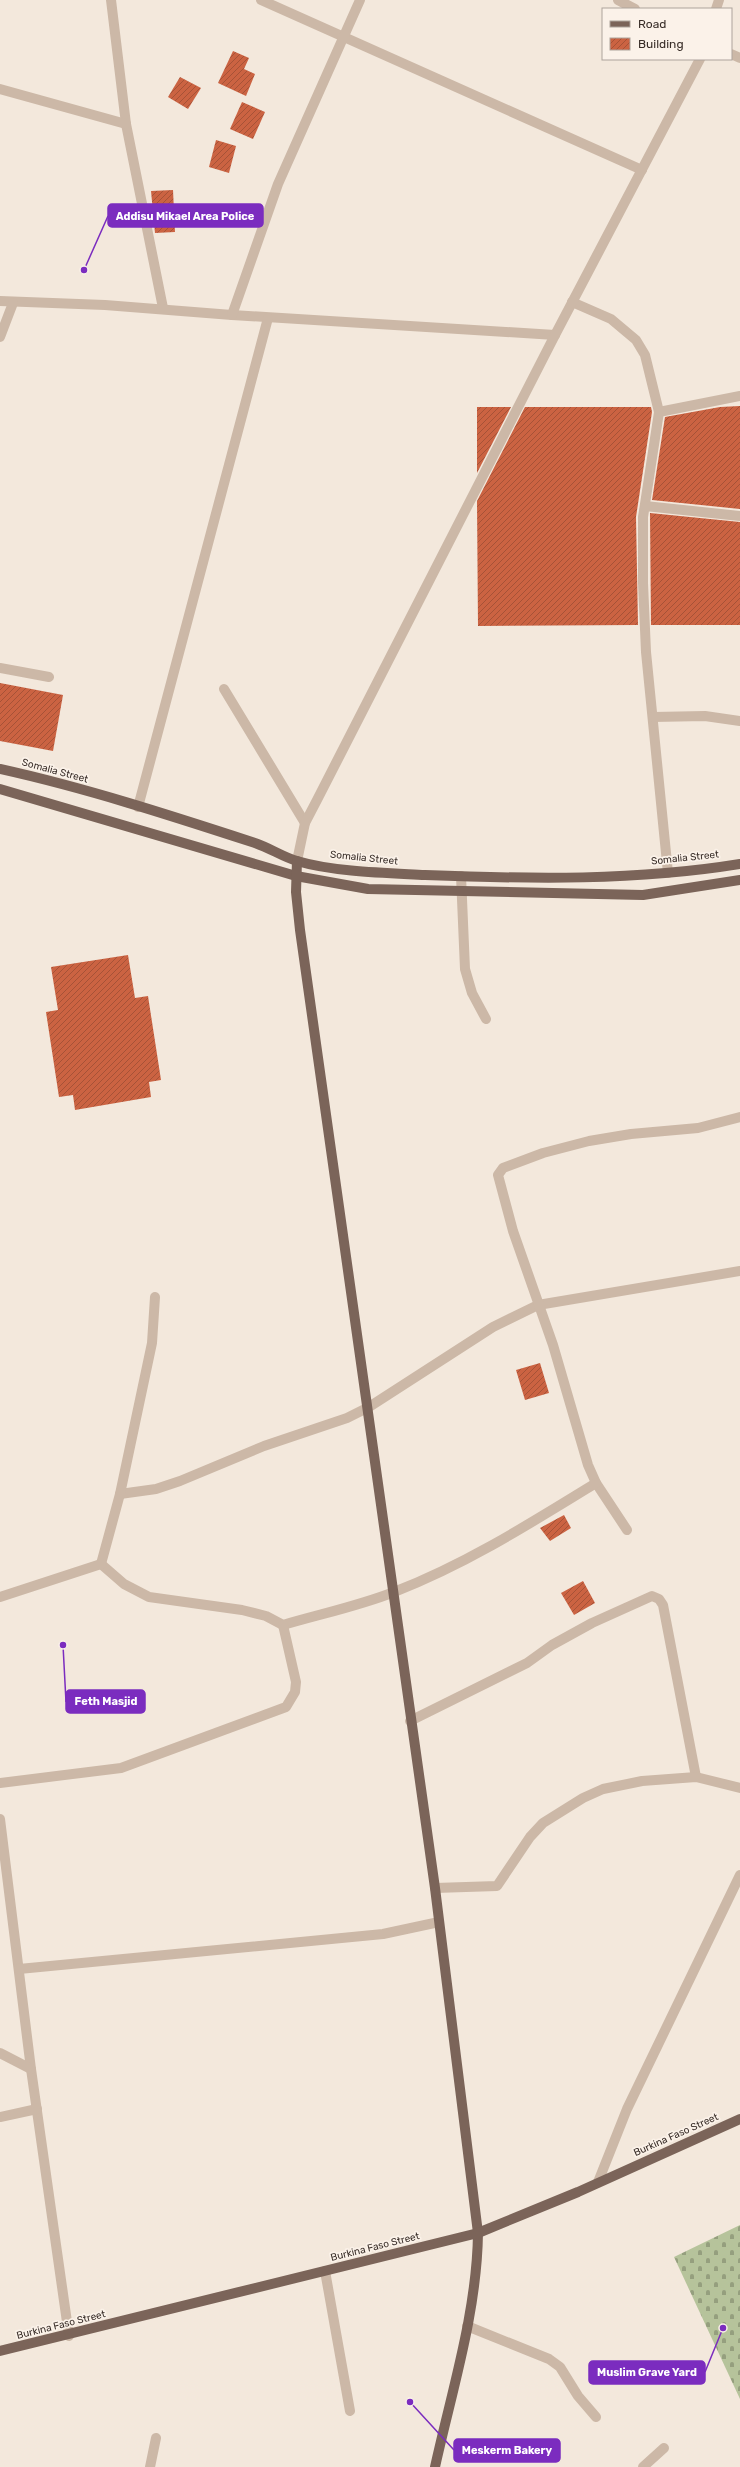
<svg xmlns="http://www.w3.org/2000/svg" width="740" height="2467" viewBox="0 0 740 2467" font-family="Rubik,sans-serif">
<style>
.cemetery{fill:url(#cemetery-stones)}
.building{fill:url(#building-hatch)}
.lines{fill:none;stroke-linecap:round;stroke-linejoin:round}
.minor{stroke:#ccb8a7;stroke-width:10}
.major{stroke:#7b6459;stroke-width:10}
.labels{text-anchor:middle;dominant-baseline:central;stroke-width:3.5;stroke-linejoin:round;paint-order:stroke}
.street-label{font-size:10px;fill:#382d28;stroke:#fbf2e9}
.leader{fill:none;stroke:#7b2cbf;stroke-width:1.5}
.callout-dot{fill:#7b2cbf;stroke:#fbf2e9;stroke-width:1.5}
.callout{fill:#7b2cbf;stroke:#7b2cbf;stroke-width:1.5}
.callout-label{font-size:11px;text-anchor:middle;font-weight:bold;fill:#fff}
</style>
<defs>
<pattern id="cemetery-stones" width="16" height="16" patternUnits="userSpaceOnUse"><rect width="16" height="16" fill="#b6c39b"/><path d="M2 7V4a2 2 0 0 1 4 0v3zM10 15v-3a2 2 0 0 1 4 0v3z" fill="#959f7e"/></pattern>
<pattern id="building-hatch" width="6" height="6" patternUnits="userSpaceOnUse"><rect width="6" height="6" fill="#cb6342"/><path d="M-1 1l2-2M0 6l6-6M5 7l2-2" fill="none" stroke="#a65237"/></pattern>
</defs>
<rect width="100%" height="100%" fill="#f3e8dc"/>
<!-- cemetery -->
<polygon class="cemetery" points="740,2225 740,2399 674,2257"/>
<!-- building -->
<g class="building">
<polygon points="233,51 249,58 244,69 255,74 246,96 218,83"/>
<polygon points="180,77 201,88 188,109 168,97"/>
<polygon points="242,102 265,112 253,139 230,129"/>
<polygon points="216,140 236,146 229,173 209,167"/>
<polygon points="173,190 175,232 155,233 151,191"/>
<polygon points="740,406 740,509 652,500 665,417 720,407"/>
<polygon points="477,407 511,407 477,473"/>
<polygon points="525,407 651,407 652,412 636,517 638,625 478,626 477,501"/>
<polygon points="650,513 740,522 740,625 651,625"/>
<polygon points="0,683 63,695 53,751 0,741"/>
<polygon points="128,955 135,998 148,996 161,1080 149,1082 151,1097 75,1110 73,1095 59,1097 46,1012 58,1010 51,967"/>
<polygon points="540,1363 549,1393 525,1400 516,1370"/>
<polygon points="564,1515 571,1528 550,1541 540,1528"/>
<polygon points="583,1581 595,1603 574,1615 561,1593"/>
</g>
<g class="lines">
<!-- minor -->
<g class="minor">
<polyline points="111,0 126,124 163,308"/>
<polyline points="261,0 642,170"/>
<polyline points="618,0 635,9"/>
<polyline points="716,9 719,0"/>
<polyline points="731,54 740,58"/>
<polyline points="0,89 126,124"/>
<polyline points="0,301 105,305 232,315 555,335"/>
<polyline points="572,302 611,319 636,340 645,355 659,412 643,517 643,583 646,652 668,873"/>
<polyline points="232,315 278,184 360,0"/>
<polyline points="0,337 13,303"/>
<polyline points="659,412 740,396"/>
<polyline points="645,506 740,516"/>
<polyline points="0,668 49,677"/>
<polyline points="224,689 305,823"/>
<polyline points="653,717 705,716 740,721"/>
<polyline points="138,807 268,318"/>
<polyline points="297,861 305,823 317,800 555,335 700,59"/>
<polyline points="461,876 465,969 472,993 486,1019"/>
<polyline points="120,1494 156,1489 180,1481 264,1446 347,1418 369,1407 493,1327 538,1305 740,1271"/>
<polyline points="627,1530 596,1483 588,1465 553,1345 513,1231 498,1175 503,1168 543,1153 589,1141 631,1134 698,1128 740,1117"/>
<path d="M101,1564l23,20 25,13 93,13 24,6 17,9c37,-11 76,-19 111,-33 72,-28 137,-69 202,-109"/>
<polyline points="101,1564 120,1494 152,1343 155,1297"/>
<polyline points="0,1597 101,1564"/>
<polyline points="410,1721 527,1663 552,1645 592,1623 652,1596 659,1599 663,1605 696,1777"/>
<polyline points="0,1783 121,1768 286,1707 295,1692 296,1682 283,1625"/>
<polyline points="0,1819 31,2069 69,2336"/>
<polyline points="435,1888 497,1886 530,1837 543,1823 583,1798 603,1789 642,1781 696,1777 740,1788"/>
<polyline points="19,1969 383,1934 439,1922"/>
<polyline points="0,2053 31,2069"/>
<polyline points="0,2117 37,2109"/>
<polyline points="598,2182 627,2109 740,1875"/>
<polyline points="325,2271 350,2411"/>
<polyline points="467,2326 549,2359 560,2367 578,2396 596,2417"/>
<polyline points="150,2467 156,2438"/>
<polyline points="643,2467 664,2448"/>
</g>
<!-- major -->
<g class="major">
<path d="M0,769c86,19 172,47 255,74 15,5 28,14 42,18 37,11 90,12 128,14 105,4 211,6 315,-11"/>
<polyline points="0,789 296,876 368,889 643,895 740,880"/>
<path d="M297,861l-1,31 4,38 135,958 43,345c-1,79 -26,157 -43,234"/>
<polyline points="0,2351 478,2233 578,2192 740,2119"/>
</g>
</g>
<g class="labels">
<!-- street labels -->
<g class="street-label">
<text transform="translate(55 771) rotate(15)">Somalia Street</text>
<text transform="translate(364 858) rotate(6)">Somalia Street</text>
<text transform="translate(685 858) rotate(-6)">Somalia Street</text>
<text transform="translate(676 2135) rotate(-24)">Burkina Faso Street</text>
<text transform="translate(375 2247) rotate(-14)">Burkina Faso Street</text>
<text transform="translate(61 2325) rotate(-14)">Burkina Faso Street</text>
</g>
</g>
<!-- callouts -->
<path class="leader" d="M84 270L108 216M63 1645L66 1702M723 2328L705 2372M410 2402L454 2450"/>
<g class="callout-dot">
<circle cx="84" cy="270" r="4"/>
<circle cx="63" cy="1645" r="4"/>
<circle cx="723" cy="2328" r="4"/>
<circle cx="410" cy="2402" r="4"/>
</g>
<g class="callout">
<rect x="108" y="204" width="155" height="23" rx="4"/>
<rect x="66" y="1690" width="79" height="23" rx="4"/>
<rect x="589" y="2361" width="116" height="23" rx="4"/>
<rect x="454" y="2439" width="106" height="23" rx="4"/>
</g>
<g class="callout-label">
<text x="185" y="220">Addisu Mikael Area Police</text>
<text x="106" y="1705">Feth Masjid</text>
<text x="647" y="2376">Muslim Grave Yard</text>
<text x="507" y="2454">Meskerm Bakery</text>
</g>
<!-- legend -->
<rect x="602" y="8" width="130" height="52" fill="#fbf2e9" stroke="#ada39c"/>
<rect x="610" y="21" width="20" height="6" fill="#7b6459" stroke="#ada39c"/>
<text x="638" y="28" font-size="12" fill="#382d28">Road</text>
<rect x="610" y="38" width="20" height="12" fill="url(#building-hatch)" stroke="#ada39c"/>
<text x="638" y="48" font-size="12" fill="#382d28">Building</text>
</svg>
